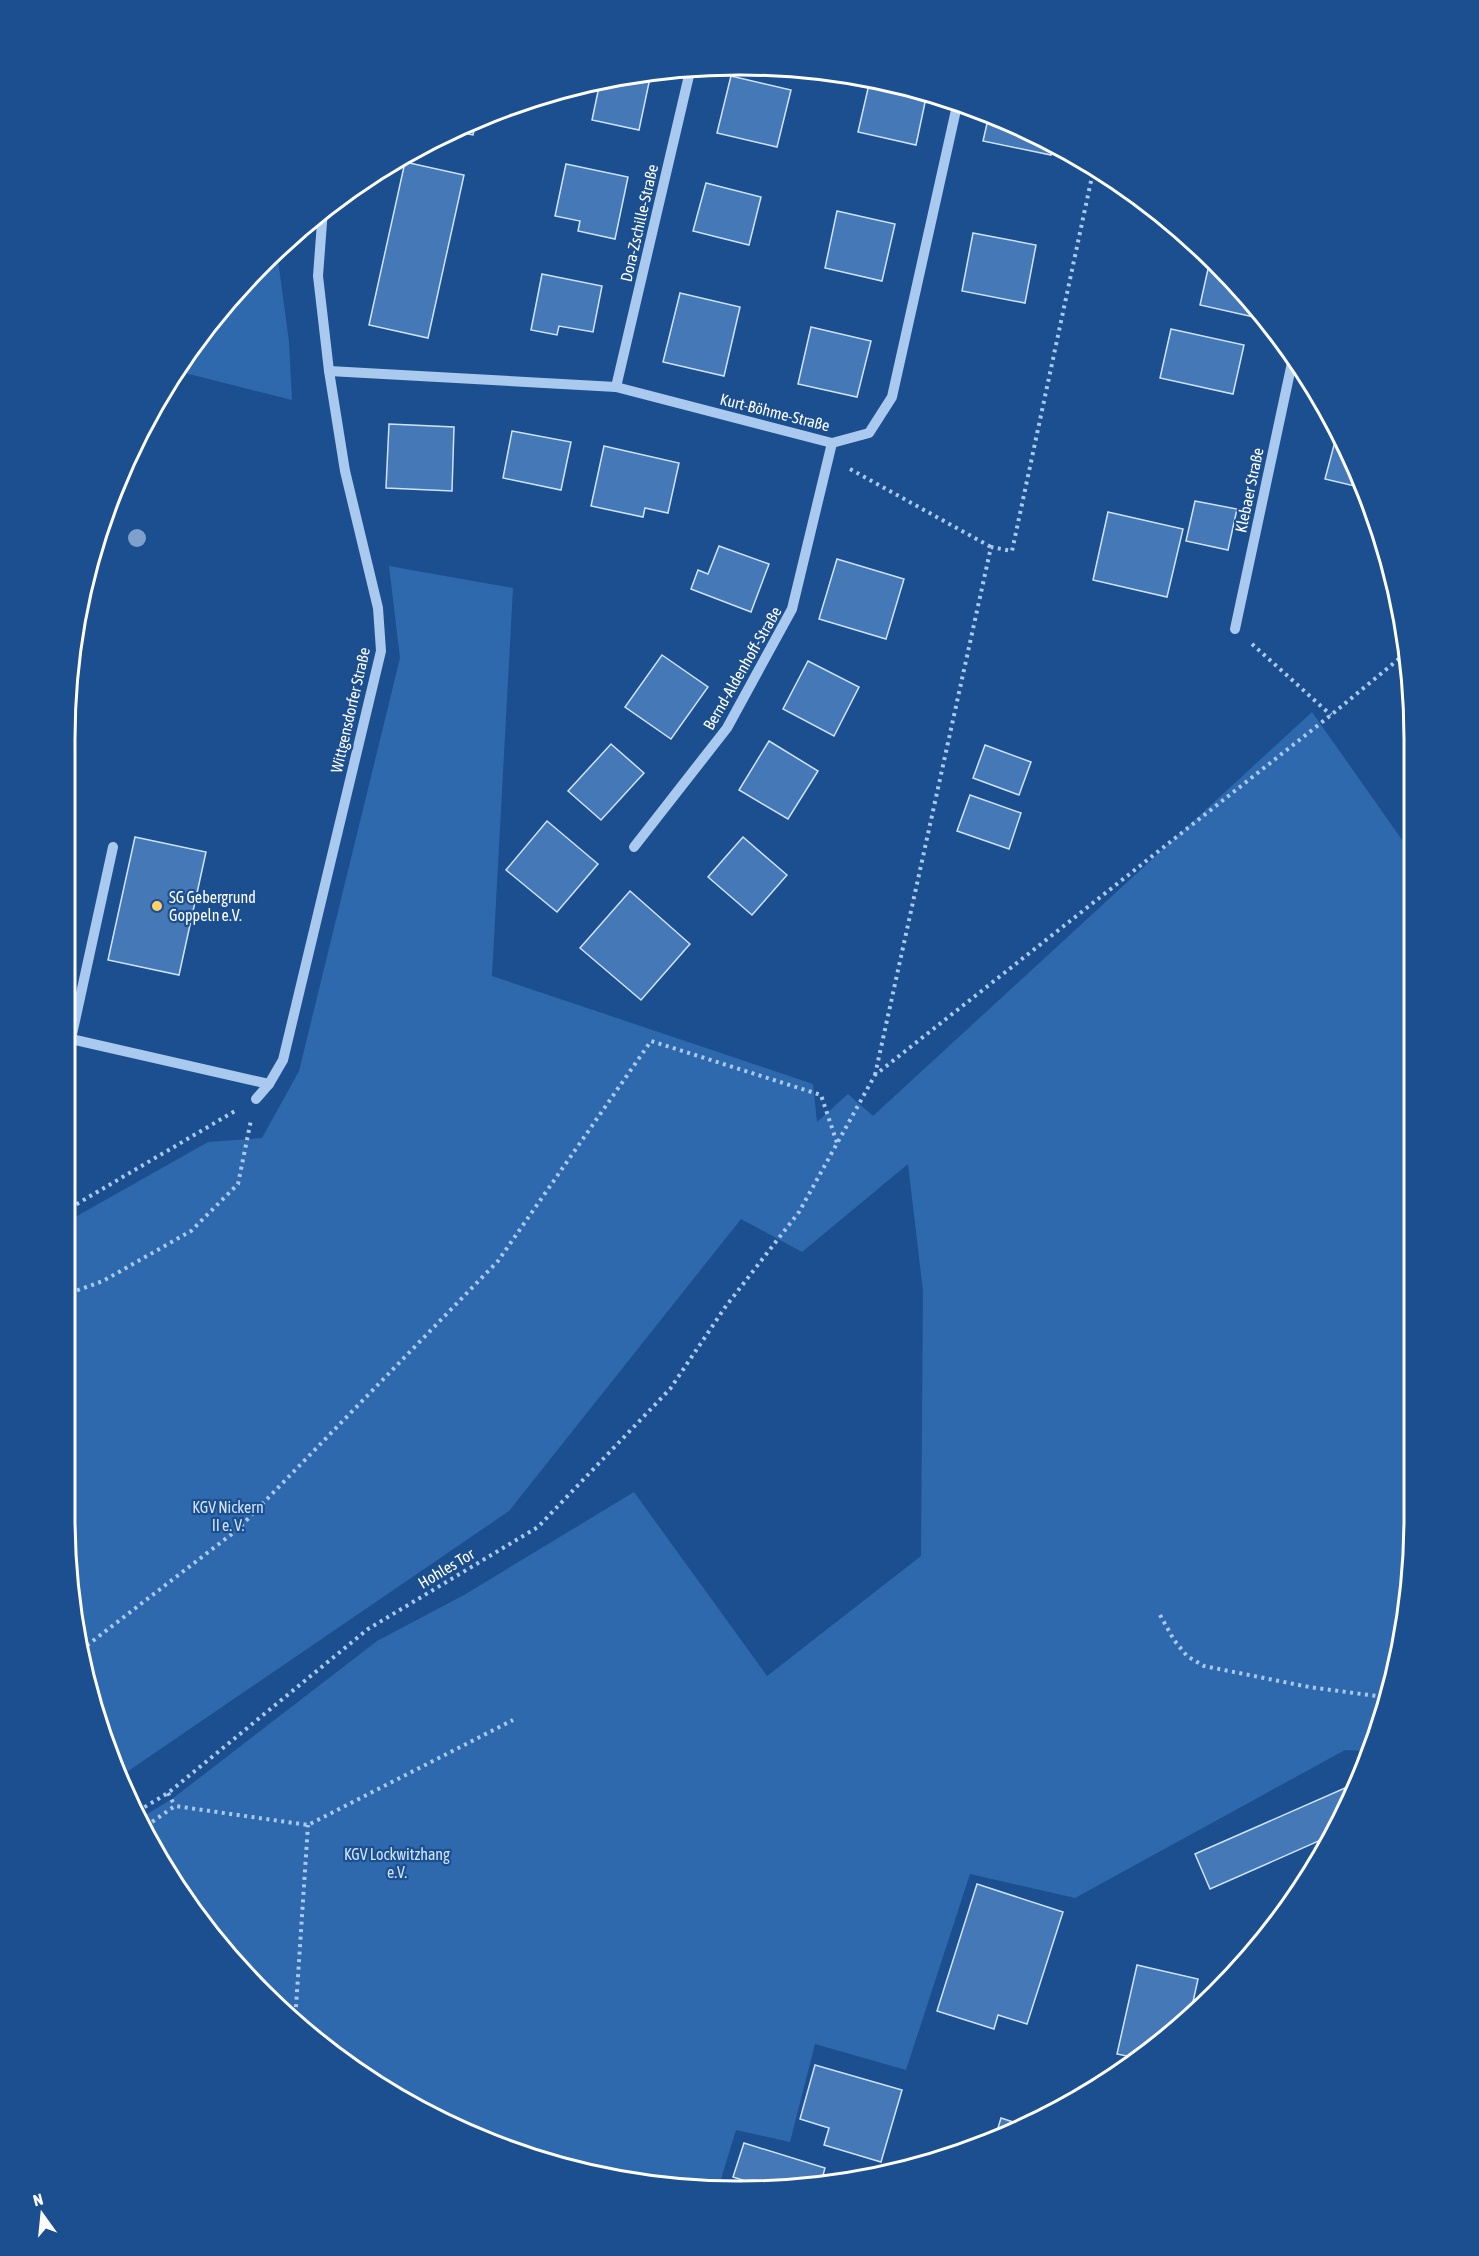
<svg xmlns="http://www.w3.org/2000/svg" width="1479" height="2256" viewBox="0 0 1479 2256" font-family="'Asap Condensed',sans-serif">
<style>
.green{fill:#2e69ad}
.building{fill:#4478b7;stroke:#cfe3fa;stroke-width:1.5}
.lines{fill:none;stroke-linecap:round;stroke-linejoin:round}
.path{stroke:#a9c9ee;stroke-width:4;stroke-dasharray:3 4.5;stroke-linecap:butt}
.minor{stroke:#a9c9ee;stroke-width:10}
.tree{fill:#7ea0ca}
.poi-dot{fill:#ffd166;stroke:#1b4f8f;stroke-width:2}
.labels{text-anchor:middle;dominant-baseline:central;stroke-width:4.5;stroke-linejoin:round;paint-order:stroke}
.street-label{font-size:16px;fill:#fff;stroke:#1b4f8f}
.poi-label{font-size:16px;fill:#fff;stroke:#1b4f8f;text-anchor:start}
.park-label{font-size:16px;fill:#cfe3fa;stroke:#1b4f8f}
.rim{fill:none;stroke:#fff;stroke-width:3}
</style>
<rect width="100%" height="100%" fill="#1b4f8f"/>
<!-- green -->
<g class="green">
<polygon points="278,251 278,260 289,342 292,400 177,371 232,295"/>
<polygon points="389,566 513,588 492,976 813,1084 817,1122 848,1094 873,1116 1312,712 1412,854 1409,1604 1369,1751 1345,1750 1075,1898 970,1874 906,2070 815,2044 790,2142 736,2130 718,2189 696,2190 522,2156 441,2122 329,2052 262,1994 178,1892 142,1817 172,1799 377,1641 464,1595 634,1492 767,1676 921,1556 923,1291 908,1164 802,1252 741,1219 509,1511 121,1776 100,1733 70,1605 70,1220 208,1142 262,1138 299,1071 400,658"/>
</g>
<!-- building -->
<g class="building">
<polygon points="651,73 639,130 592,120 600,82"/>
<polygon points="731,76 791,90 777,147 717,133"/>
<polygon points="870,80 927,93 916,145 858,132"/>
<polygon points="989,115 1053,144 1051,155 983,141"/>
<polygon points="476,121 473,135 451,131"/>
<polygon points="405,162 464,175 428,338 369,325"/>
<polygon points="566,164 628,177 615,239 578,231 580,221 555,216"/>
<polygon points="706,183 761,197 749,245 693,231"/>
<polygon points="837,211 895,224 882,281 825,268"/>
<polygon points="973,233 1036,245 1025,303 962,291"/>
<polygon points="1210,260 1267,320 1200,305"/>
<polygon points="542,274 602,286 593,332 559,326 557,335 531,330"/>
<polygon points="680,293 740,307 724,376 663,362"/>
<polygon points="811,327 871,341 857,397 798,384"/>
<polygon points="1171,329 1244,345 1233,394 1160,378"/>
<polygon points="389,424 454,427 452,491 386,488"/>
<polygon points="1338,430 1345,441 1363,488 1325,479"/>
<polygon points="512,431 571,442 561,490 503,478"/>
<polygon points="604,446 679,463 668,513 645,508 643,517 591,506"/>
<polygon points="1195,501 1237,509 1228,550 1186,541"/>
<polygon points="1108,512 1183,529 1167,597 1093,580"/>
<polygon points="719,546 769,564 751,612 691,589 698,570 708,574"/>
<polygon points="837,559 904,579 886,639 819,619"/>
<polygon points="662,655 708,687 671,739 625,707"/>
<polygon points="808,661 859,687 834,736 783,709"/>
<polygon points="769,741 818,771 788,819 739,790"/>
<polygon points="611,744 644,773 601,820 568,791"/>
<polygon points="985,745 1031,762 1019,795 973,778"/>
<polygon points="970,795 1021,813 1009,849 957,831"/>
<polygon points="547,821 598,864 557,912 506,870"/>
<polygon points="135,837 206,852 179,975 108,960"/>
<polygon points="743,837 787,875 752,915 708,877"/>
<polygon points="630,891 690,944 641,1000 580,948"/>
<polygon points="1345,1788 1350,1800 1330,1836 1210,1889 1195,1854"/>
<polygon points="977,1884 1063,1912 1027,2024 998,2015 994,2029 937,2011"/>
<polygon points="1137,1965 1198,1979 1191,2011 1136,2058 1117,2054"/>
<polygon points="815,2065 902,2090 881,2162 824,2145 829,2128 800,2119"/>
<polygon points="1001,2118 1026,2126 995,2138"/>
<polygon points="744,2143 825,2168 820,2186 767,2188 733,2177"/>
</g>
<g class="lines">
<!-- path -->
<g class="path">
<polyline points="850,469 991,547"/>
<polyline points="1252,644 1331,715"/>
<polyline points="875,1075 991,547 1012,551 1094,167"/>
<polyline points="70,1208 235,1111"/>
<polyline points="70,1293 103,1281 191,1231 238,1184 251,1120"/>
<polyline points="1160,1615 1174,1640 1187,1656 1204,1666 1309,1687 1384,1697"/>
<polyline points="81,1650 237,1530 498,1261 651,1041 821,1095 837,1143"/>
<polyline points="168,1793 175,1806"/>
<polyline points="138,1811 168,1793 368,1629 538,1527 670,1389 726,1306 799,1212 875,1075 1331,715 1406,653"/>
<polyline points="146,1826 175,1806 308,1825 513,1720"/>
<polyline points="295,2022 308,1825"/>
</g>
<!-- minor -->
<g class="minor">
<polyline points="329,371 616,387 832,443 869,433 892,397 958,101"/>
<polyline points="616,387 691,67"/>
<polyline points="1235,629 1293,358"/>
<polyline points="113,847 71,1039 269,1084"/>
<polyline points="634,847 727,728 792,609 832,443"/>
<polyline points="256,1099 269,1084 283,1060 381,651 378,608 345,471 329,371 318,276 323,209"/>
</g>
</g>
<!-- trees -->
<circle class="tree" cx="137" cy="538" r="9"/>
<!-- markers -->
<circle class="poi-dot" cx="157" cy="906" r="6"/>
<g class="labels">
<!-- street labels -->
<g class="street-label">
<text transform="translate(639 223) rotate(-77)">Dora-Zschille-Straße</text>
<text transform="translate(775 412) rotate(14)">Kurt-Böhme-Straße</text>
<text transform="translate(1249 490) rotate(-78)">Klebaer Straße</text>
<text transform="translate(742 668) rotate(-60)">Bernd-Aldenhoff-Straße</text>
<text transform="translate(350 710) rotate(-77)">Wittgensdorfer Straße</text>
<text transform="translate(446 1568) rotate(-31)">Hohles Tor</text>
</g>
<!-- poi labels -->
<g class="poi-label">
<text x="169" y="897">SG Gebergrund<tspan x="169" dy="18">Goppeln e.V.</tspan></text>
</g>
<!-- park labels -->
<g class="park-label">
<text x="228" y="1507">KGV Nickern<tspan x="228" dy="18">II e. V.</tspan></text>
<text x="397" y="1854">KGV Lockwitzhang<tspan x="397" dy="18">e.V.</tspan></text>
</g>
</g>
<!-- crop -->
<path d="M0 0H1479V2256H0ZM739 75H740A664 664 0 0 1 1404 739V1517A664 664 0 0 1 740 2181H739A664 664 0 0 1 75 1517V739A664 664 0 0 1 739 75Z" fill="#1b4f8f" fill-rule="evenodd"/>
<path class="rim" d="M739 75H740A664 664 0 0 1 1404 739V1517A664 664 0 0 1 740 2181H739A664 664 0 0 1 75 1517V739A664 664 0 0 1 739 75Z"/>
<!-- north arrow -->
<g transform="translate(42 2214) rotate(345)" stroke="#1b4f8f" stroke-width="4.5" paint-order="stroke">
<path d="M0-4.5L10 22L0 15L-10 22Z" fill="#ffffff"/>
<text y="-9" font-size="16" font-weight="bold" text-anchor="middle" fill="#ffffff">N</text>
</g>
</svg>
